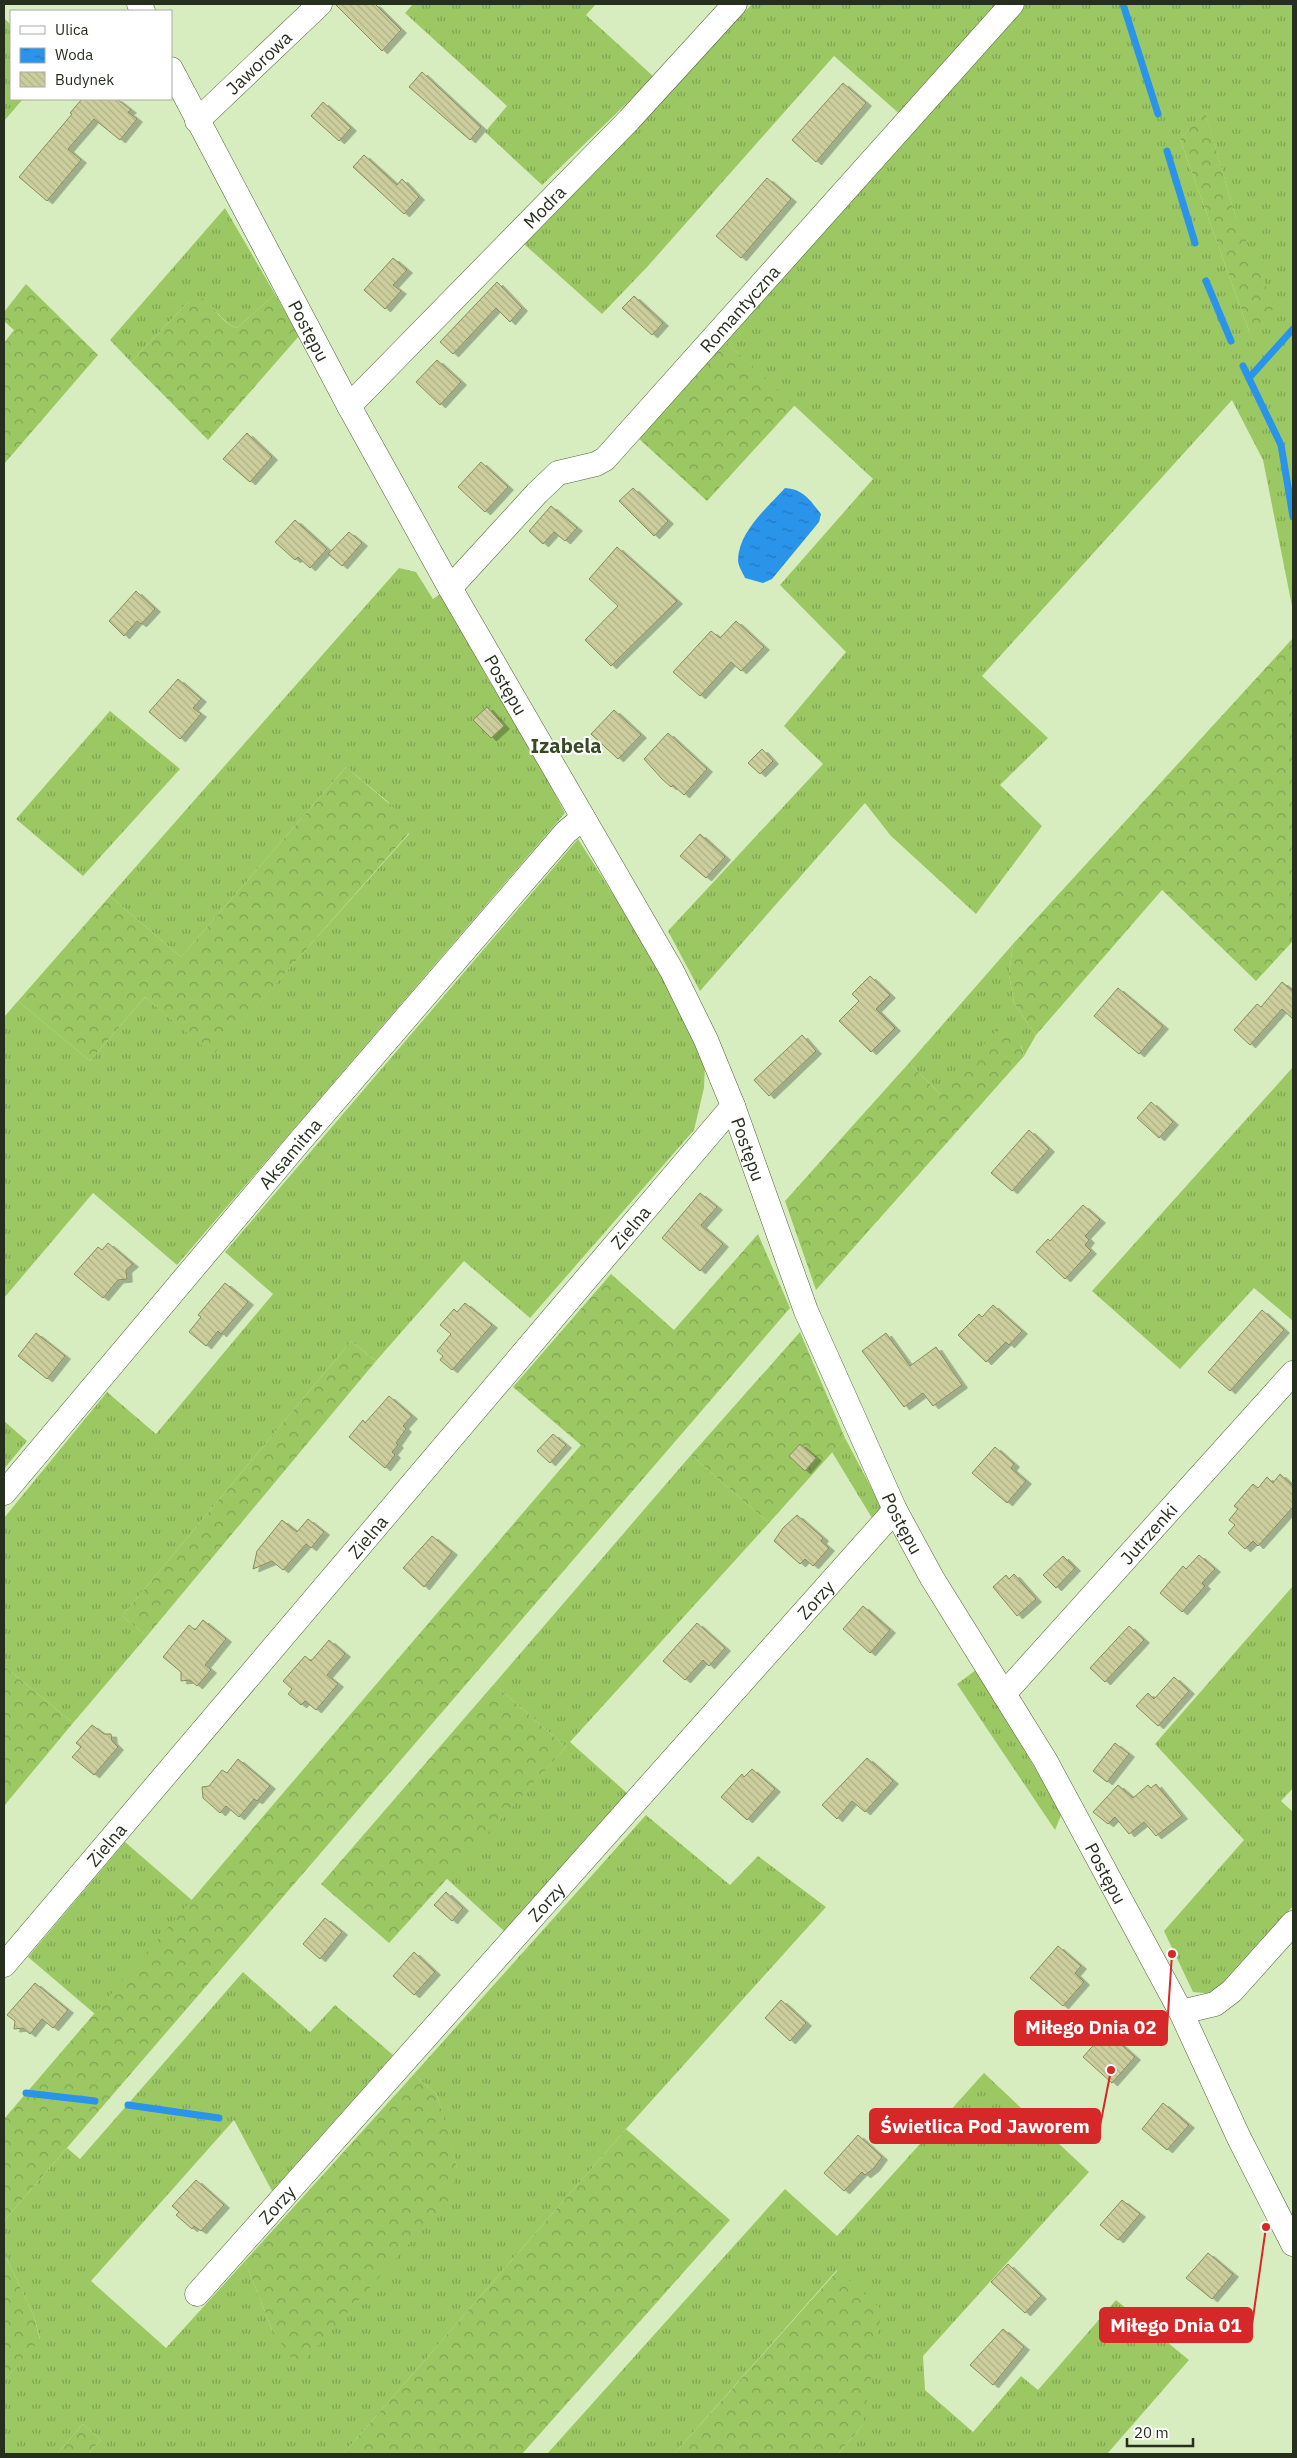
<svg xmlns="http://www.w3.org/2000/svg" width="1297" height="2458" viewBox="0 0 1297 2458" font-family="'IBM Plex Sans',sans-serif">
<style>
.grass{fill:url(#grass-tufts);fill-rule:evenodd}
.forest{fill:url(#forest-crowns)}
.water{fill:url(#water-ripples)}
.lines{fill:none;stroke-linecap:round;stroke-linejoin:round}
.stream{stroke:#2a93ea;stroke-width:7}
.building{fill:url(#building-back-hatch);stroke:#8a8b5c;filter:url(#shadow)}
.minor-casing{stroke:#50623a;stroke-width:25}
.minor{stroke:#fff;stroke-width:24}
.labels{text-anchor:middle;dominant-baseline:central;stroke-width:4;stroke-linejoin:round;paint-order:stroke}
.street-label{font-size:18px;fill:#262e1d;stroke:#fff}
.quarter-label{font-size:20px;font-weight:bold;fill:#394b24;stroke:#fff}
.leader{fill:none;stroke:#d62828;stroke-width:2}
.callout-dot{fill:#d62828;stroke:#fff;stroke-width:2}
.callout{fill:#d62828;stroke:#d62828;stroke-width:2}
.callout-label{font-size:19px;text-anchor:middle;font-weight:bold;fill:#fff}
</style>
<defs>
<pattern id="grass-tufts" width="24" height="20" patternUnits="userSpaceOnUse" patternTransform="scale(1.25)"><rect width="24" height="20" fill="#9cc864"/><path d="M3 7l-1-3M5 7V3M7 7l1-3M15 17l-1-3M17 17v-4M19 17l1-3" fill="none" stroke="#7fa352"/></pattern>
<pattern id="forest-crowns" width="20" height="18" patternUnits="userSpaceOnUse" patternTransform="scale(1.25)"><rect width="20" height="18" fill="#9cc864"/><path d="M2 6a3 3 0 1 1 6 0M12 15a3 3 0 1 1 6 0" fill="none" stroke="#7fa352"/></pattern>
<pattern id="water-ripples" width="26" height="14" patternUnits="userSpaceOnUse" patternTransform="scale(1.25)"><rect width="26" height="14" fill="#2a93ea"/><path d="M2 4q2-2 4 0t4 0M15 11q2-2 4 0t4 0" fill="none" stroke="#2478bd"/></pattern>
<pattern id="building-back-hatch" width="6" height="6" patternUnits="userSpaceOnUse" patternTransform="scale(1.25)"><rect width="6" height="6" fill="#cdce9d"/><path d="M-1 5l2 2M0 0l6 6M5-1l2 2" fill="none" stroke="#b0b187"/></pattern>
<filter id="shadow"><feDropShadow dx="5.5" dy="3" stdDeviation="0" flood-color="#0004"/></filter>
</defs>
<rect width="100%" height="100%" fill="#d7edbf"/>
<!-- grass -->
<g class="grass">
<polygon points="413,4 596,4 586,15 654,77 542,185 485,132 507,106 405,13"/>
<polygon points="752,4 1002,4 902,116 834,56 648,266 602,314 524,244"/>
<path d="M1024,4h269v607l-30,-151 -31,-60 -250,276 66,62 -48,47 42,41 -66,88 -85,-78 -26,-33 -165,188 -32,-60 155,-167 -39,-38 62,-74 -66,-67 93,-106 -149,-139zM1205,112l31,106 14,116 -70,-195z"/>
<polygon points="4,18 11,25 11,99 23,99 4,121"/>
<path d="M225,208l50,86 -38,34c-19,-7 -20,-23 -39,-31l-12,7 -55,58 -21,-22z"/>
<polygon points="399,568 416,572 433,599 443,592 489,681 506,703 565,813 177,1265 93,1193 4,1298 4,1017 18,1001 90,1061 145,997 213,1054 409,834 388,802 346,767 181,957 110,896"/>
<polygon points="110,711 180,769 83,876 16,819"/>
<polygon points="578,839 651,954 705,1065 704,1088 694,1130 530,1318 464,1261 376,1361 351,1341 122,1616 147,1636 73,1723 4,1666 4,1518 107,1392 156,1434 273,1294 225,1252"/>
<polygon points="1013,944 1009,974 1014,1003 1036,1035 1024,1056 1021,1045 940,1094 909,1063"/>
<polygon points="1293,1067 1293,1321 1254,1288 1180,1369 1092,1291"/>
<polygon points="4,1421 27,1441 4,1469"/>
<polygon points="845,1438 882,1508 872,1518 832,1452"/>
<polygon points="691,1455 769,1523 570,1742 627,1793 504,1931 446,1878 566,1747 494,1684"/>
<polygon points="1293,1586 1293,1788 1281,1801 1293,1812 1293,1906 1215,1994 1193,1992 1164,1931 1244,1840 1155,1744"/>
<polygon points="976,1670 1062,1813 1055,1830 957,1684"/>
<polygon points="646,1815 730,1885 758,1856 826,1907 626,2129 343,2454 88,2454 101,2440 83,2424 57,2454 4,2454 4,2381 40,2339 34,2316 4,2253 4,2221 67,2148 80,2159 243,1972 310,2032 335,2005 393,2055 272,2191 234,2120 91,2281 166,2348 245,2261 272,2330 457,2168 437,2095 414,2074"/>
<polygon points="125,1842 193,1901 95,2014 28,1957"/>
<polygon points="984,2073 1089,2172 923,2356 925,2390 973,2432 1021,2376 1038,2390 1116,2300 1189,2360 1107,2454 838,2454 863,2425 837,2270 674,2454 547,2454 785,2189 837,2236"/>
</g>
<!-- forest -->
<g class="forest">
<polygon points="1205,111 1236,218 1275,307 1250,334 1180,139"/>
<polygon points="26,284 98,355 4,464 4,343 14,330 4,321 4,312"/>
<path d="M275,294l24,42 -91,104 -77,-78 55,-58 12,-8c19,9 20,26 39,32z"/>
<polygon points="724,340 795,405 707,501 636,436"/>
<polygon points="1293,638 1293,941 1256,981 1162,890 1036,1035 1014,1003 1009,974 1013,944"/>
<polygon points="346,767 400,813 409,833 213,1055 145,997 90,1061 18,1001 110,896 181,957"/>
<path d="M1003,1023c12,9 17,18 21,33l-208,234 -31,-89 124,-138 31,31z"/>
<polygon points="758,1234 790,1308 4,2221 4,2119 581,1445 513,1387 611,1274 674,1330"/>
<polygon points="800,1332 845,1438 769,1523 691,1455"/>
<polygon points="351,1341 376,1361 147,1636 122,1616"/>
<polygon points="4,1666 73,1723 4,1806"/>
<polygon points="494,1684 566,1747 389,1943 321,1884"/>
<polygon points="414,2074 437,2095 449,2136 457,2168 450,2198 298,2368 272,2330 245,2261"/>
<polygon points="626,2129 730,2220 522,2454 343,2454"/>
<polygon points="4,2253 34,2316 40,2340 4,2381"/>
<polygon points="838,2270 882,2310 863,2425 838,2454 674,2454"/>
<polygon points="83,2424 101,2440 88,2454 57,2454"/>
</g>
<!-- water -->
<path class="water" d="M785,488c18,1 25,12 36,26l-2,8 -47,57 -9,4 -18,-5c-2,-5 -7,-12 -7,-18 1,-29 29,-52 47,-72z"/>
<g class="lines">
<!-- stream -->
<g class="stream">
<polyline points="1123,4 1158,114"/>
<polyline points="1167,151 1195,243"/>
<polyline points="1206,281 1231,341"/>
<polyline points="1243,366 1281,445 1293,517"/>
<polyline points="1249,378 1293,329"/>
<polyline points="26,2093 95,2101"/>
<polyline points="128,2105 219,2118"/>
</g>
</g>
<!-- building -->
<g class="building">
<polygon points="335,4 375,4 401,30 382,51"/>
<polygon points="422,72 481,127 470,140 409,87"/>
<polygon points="843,83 866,103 816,162 792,140"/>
<polygon points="82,99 117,99 131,110 128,112 137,119 120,140 94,119 68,149 81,160 47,201 19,177 72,114 70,113"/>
<polygon points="323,102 351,128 339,141 311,116"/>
<polygon points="364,155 397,185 402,179 419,197 404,214 353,167"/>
<polygon points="767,178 791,199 741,258 716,236"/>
<polygon points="393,258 407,270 393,285 401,291 385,309 364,290"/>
<polygon points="497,282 522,308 510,322 496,308 453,354 440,342"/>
<polygon points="634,296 663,323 652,335 622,308"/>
<polygon points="437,360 461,382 440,405 416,382"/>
<polygon points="247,433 272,457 250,482 223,459"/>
<polygon points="481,462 508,487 485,512 458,487"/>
<polygon points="633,488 668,521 654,536 619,501"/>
<polygon points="551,506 577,528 565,541 554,532 543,544 529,531"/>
<polygon points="295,520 327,549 310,568 298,557 295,560 275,542"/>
<polygon points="349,532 362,543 342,566 328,554"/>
<polygon points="617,547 677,601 611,666 585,640 618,606 589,579"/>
<polygon points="136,591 155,609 141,624 137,621 124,636 109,621"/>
<polygon points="736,621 764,647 741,671 731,662 700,696 673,672 711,631 720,638"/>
<polygon points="178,679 201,699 193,708 201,714 180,739 149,712"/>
<polygon points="487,707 504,726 491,738 473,720"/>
<polygon points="614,710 641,735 618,759 591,734"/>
<polygon points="668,733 707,769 684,795 673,785 671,787 662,779 644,759"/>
<polygon points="762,749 773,761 760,774 748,763"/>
<polygon points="700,834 725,857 706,878 680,856"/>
<polygon points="870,976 890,995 876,1009 895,1028 871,1052 839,1021 859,1001 852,994"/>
<polygon points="1282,982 1293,991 1293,1019 1282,1009 1250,1045 1234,1030 1257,1004 1261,1007"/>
<polygon points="1118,988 1163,1026 1139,1054 1094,1016"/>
<polygon points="802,1035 816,1051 769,1096 754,1080"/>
<polygon points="1151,1102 1173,1122 1159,1138 1137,1118"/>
<polygon points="1029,1130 1049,1149 1012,1191 991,1173"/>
<polygon points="700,1193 717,1207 701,1225 723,1244 700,1271 662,1238"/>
<polygon points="1083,1205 1100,1220 1085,1236 1089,1240 1085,1245 1091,1251 1065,1279 1036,1252 1048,1239 1050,1241"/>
<polygon points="108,1243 133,1264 126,1270 127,1279 118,1280 103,1298 74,1274 98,1247 102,1250"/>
<polygon points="225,1283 248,1302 221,1334 218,1331 206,1346 189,1332 201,1317 198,1315"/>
<polygon points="465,1303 492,1325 452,1370 440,1360 443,1356 437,1351 451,1334 440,1325 454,1309 457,1312"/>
<polygon points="993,1305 1022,1331 1009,1345 1006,1342 986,1362 958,1335 979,1314 982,1317"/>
<polygon points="1262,1310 1284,1330 1230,1391 1208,1372"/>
<polygon points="36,1333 65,1356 47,1379 18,1356"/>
<polygon points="886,1333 910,1366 936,1347 962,1385 933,1406 923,1393 904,1407 862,1351"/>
<polygon points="389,1396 412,1416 403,1426 406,1429 396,1443 398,1445 392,1452 395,1455 385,1468 349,1437 363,1420 365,1423"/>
<polygon points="553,1434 566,1445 550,1463 537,1451"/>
<polygon points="800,1444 816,1458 805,1471 789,1456"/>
<polygon points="995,1447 1014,1464 1011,1468 1026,1481 1007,1503 972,1473"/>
<polygon points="1280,1474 1293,1486 1293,1507 1258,1546 1253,1541 1245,1549 1228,1533 1235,1525 1229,1520 1238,1509 1234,1506 1253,1484 1258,1488 1267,1477 1273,1483"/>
<polygon points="797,1515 823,1538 821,1541 829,1548 813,1566 805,1559 800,1564 774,1541 783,1528"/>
<polygon points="308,1519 324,1532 311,1548 306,1544 283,1570 272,1561 253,1569 257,1551 282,1520 297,1532"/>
<polygon points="432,1536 452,1552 424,1587 403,1568"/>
<polygon points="1199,1555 1215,1569 1202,1583 1205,1586 1182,1612 1160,1593 1183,1566 1186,1569"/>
<polygon points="1063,1556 1075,1568 1056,1588 1043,1575"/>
<polygon points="1014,1574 1036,1599 1017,1616 993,1587 1006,1575 1009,1579"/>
<polygon points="863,1606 890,1630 870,1653 843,1629"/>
<polygon points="203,1620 226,1639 205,1665 211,1670 197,1686 190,1680 181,1681 181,1672 163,1657 189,1625 195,1630"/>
<polygon points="697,1623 725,1648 709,1666 703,1660 685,1680 663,1661"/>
<polygon points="1129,1626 1144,1640 1105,1682 1090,1668"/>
<polygon points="329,1640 345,1654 327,1675 338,1684 316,1710 305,1701 301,1705 288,1694 292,1689 283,1681 305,1656 311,1661"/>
<polygon points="1174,1677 1189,1691 1158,1726 1136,1706 1148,1693 1154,1699"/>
<polygon points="92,1725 104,1734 111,1734 112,1741 118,1747 94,1775 72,1757 81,1747 76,1743"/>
<polygon points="1115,1743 1129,1754 1107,1782 1093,1771"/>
<polygon points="867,1758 893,1781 865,1812 852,1801 837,1819 822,1805"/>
<polygon points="238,1759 270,1786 257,1801 254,1799 239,1817 226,1806 220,1813 203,1798 202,1787 209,1786 222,1770 227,1773"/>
<polygon points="752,1769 775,1789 747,1820 721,1797 742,1774 744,1777"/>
<polygon points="1156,1784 1182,1816 1156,1836 1144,1822 1129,1834 1115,1817 1108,1824 1093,1812 1118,1785 1133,1798 1148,1785 1151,1788"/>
<polygon points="446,1892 463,1908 452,1921 434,1905"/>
<polygon points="325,1918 342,1932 320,1959 303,1944"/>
<polygon points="1058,1946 1081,1966 1075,1973 1084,1982 1063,2006 1030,1978"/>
<polygon points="414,1952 435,1972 414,1995 393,1976"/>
<polygon points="35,1983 68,2010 53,2028 42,2019 30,2034 23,2028 14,2029 15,2021 7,2015"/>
<polygon points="781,2000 806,2023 790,2041 765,2018"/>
<polygon points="1106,2031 1135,2057 1112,2083 1083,2057"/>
<polygon points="1163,2103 1189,2125 1167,2150 1142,2129"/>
<polygon points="858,2135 882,2157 874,2168 865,2175 862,2172 844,2191 824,2173"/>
<polygon points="196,2180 224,2205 201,2231 194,2226 192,2229 176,2215 179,2212 172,2206"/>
<polygon points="1122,2200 1140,2214 1118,2240 1100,2225"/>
<polygon points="1208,2253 1233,2274 1212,2299 1186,2278"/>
<polygon points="1008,2264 1041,2296 1025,2313 991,2282"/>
<polygon points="1003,2329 1024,2347 993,2385 970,2365"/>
</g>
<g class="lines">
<!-- minor casing -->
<g class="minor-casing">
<g id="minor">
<polyline points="139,4 143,11"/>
<path id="s1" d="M171,69l178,337 101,182 222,383 34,69 27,66 73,205 89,199 37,68 113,182 136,252 58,126 54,106"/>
<path id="s2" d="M197,121l123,-117"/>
<path id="s3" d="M349,406l280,-286 106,-116"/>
<path id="s4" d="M450,588l87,-95 21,-20 38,-9 9,-5 407,-455"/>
<path id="s5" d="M4,1493l296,-352 266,-309 17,-14"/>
<path id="s6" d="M1004,1694l289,-321"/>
<path id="s7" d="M4,1965l729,-859"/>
<polyline points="1181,2012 1215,2004 1232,1991 1293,1923"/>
<path id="s8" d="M197,2294l698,-784"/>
</g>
</g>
<!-- minor -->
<use href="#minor" class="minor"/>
</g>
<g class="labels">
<!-- street labels -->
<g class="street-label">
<text stroke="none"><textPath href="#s2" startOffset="85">Jaworowa</textPath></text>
<text stroke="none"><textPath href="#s3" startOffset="279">Modra</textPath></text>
<text stroke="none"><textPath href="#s4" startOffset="409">Romantyczna</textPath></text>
<text stroke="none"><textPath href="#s1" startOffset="296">Postępu</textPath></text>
<text stroke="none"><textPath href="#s1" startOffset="701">Postępu</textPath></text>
<text stroke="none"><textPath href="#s1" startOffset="1226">Postępu</textPath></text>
<text stroke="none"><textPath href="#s5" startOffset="444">Aksamitna</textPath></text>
<text stroke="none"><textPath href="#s7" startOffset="968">Zielna</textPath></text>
<text stroke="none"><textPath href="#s1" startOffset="1631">Postępu</textPath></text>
<text stroke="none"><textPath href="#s6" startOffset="216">Jutrzenki</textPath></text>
<text stroke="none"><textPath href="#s7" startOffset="562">Zielna</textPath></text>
<text stroke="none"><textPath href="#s8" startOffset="930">Zorzy</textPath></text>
<text stroke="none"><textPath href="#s7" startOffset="158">Zielna</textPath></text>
<text stroke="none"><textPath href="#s1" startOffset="2036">Postępu</textPath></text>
<text stroke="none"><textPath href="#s8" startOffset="525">Zorzy</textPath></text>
<text stroke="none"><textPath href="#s8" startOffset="120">Zorzy</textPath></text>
</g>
<!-- quarter labels -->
<g class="quarter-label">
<text x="566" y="745">Izabela</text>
</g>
</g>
<!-- callouts -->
<path class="leader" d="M1172 1954L1167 2028M1111 2070L1100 2126M1266 2227L1252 2325"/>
<g class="callout-dot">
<circle cx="1172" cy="1954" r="5"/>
<circle cx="1111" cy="2070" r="5"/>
<circle cx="1266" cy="2227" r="5"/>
</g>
<g class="callout">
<rect x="1015" y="2011" width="152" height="34" rx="5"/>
<rect x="870" y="2109" width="230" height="34" rx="5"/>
<rect x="1100" y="2308" width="152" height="34" rx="5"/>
</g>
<g class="callout-label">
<text x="1091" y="2034">Miłego Dnia 02</text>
<text x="985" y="2133">Świetlica Pod Jaworem</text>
<text x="1176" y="2332">Miłego Dnia 01</text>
</g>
<!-- border -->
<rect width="1297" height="2458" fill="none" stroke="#262e1d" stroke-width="10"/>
<!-- legend -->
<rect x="10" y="10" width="162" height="90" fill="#ffffff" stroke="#a8aba5"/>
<rect x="20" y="26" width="25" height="8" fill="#ffffff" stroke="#a8aba5"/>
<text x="55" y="35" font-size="15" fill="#262e1d">Ulica</text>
<rect x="20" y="48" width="25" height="15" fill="url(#water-ripples)" stroke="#a8aba5"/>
<text x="55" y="60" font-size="15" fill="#262e1d">Woda</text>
<rect x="20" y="72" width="25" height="15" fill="url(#building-back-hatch)" stroke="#a8aba5"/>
<text x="55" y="85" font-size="15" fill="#262e1d">Budynek</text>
<!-- scale -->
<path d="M1127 2438v8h66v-8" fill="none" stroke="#262e1d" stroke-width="2.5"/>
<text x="1134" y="2438" font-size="15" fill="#262e1d" stroke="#ffffff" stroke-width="4" paint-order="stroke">20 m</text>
</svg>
